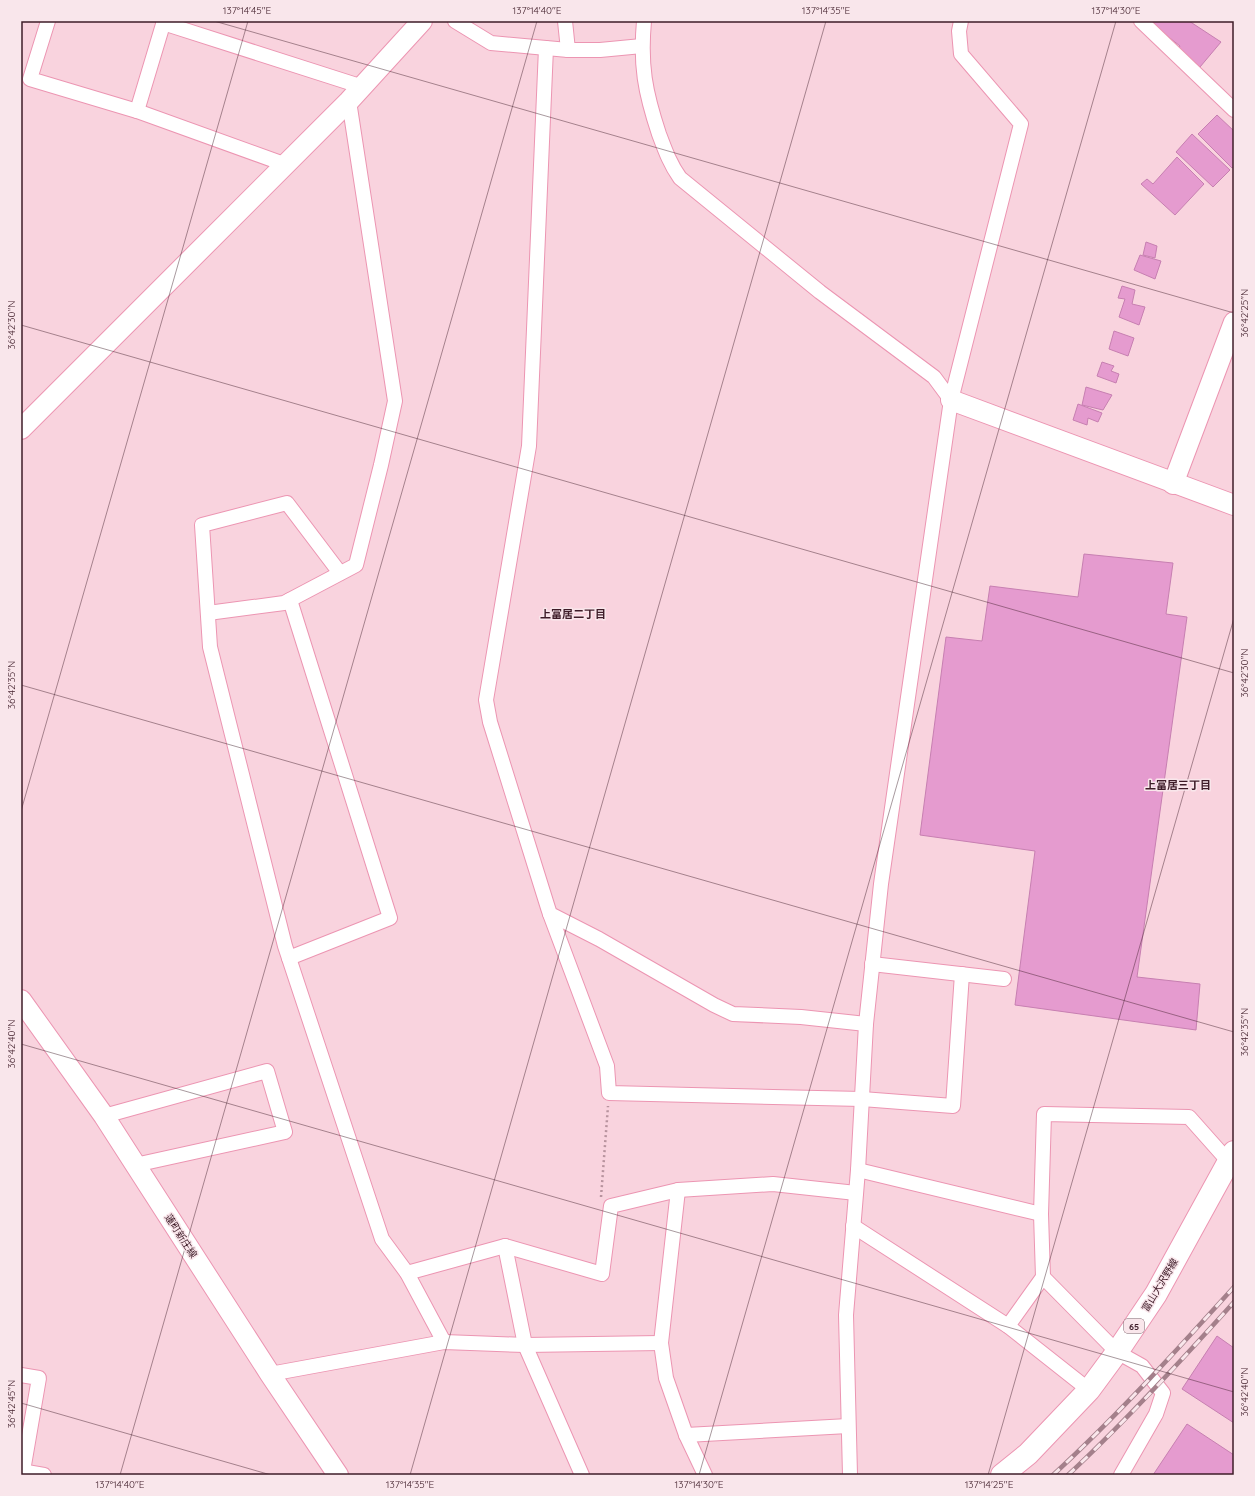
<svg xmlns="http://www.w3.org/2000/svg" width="1255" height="1496" viewBox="0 0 1255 1496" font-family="Quicksand,'Noto Sans JP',sans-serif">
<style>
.building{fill:#e59bcf;stroke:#c77fb1}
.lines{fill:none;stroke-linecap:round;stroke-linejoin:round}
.street-casing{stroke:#ec95b2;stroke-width:16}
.secondary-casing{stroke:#ec95b2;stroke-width:22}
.primary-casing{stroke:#ec95b2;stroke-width:24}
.path{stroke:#b8939e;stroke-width:2.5;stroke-dasharray:2 3;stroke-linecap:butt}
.street{stroke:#fff;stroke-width:14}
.secondary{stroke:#fff;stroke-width:20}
.primary{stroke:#fff;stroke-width:22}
.rail-casing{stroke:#a4808b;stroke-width:4.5}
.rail{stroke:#f9e6eb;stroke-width:3;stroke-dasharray:9;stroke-linecap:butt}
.ticks{fill:none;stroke:#3e1c28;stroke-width:1;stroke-opacity:0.45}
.labels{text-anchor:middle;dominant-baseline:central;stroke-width:3;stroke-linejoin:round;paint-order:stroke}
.shield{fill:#f9e6eb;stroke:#765962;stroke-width:1}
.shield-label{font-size:9px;font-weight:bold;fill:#3e1c28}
.street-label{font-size:10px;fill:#3e1c28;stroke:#f9e6eb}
.neighbourhood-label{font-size:11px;font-weight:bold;fill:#3e1c28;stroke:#f9e6eb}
.neatline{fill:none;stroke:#3e1c28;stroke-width:1.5}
.ticks-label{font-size:10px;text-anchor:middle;fill:#3e1c28}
</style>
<rect width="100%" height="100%" fill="#f9d3de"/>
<!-- building -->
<g class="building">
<polygon points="1148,21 1189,21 1221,42 1200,67 1177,51 1180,46"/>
<polygon points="1217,115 1234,131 1234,167 1232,168 1198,134"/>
<polygon points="1192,134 1230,170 1213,187 1176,152"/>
<polygon points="1177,157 1204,184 1175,215 1141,184 1147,179 1153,184"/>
<polygon points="1146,242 1157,246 1155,258 1143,255"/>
<polygon points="1140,255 1161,261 1155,279 1134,270"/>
<polygon points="1122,286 1135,290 1132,304 1145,307 1139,325 1119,317 1125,299 1118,298"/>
<polygon points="1114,331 1134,338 1128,356 1109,349"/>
<polygon points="1102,362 1114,366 1111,371 1119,374 1116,383 1097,376"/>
<polygon points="1086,387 1112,395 1103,410 1082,405"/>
<polygon points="1078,404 1102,413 1098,422 1088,418 1087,425 1073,420"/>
<polygon points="1084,554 1173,563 1166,614 1187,617 1137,977 1200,984 1196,1030 1015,1005 1035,851 920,835 946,637 982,641 990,586 1078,597"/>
<polygon points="1217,1336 1234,1348 1234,1423 1182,1389"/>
<polygon points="1187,1424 1234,1455 1234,1475 1153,1475"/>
</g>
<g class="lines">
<!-- street casing -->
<g class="street-casing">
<g id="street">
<polyline points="48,21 30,79 137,111 284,164"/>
<polyline points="455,21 491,43 568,50 600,50 642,46"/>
<polyline points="565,21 568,50"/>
<path d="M644,21c-4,44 1,71 15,113 6,16 11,30 21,44l140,114 114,85 17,23"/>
<polyline points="1141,21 1234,110"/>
<polyline points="163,23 363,87"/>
<polyline points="546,48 529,446 486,700 490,722 548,908 550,914 599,939 714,1005 733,1014 801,1017 866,1024"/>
<polyline points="137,111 164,21"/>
<polyline points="340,573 287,503 202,525 210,647 285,946 382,1239 407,1273 444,1342"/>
<polyline points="208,613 284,603 356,565 381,465 395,401 349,101"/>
<polyline points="550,914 607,1066 609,1093 862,1099 953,1106 962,974"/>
<polyline points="289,958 390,918 290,600"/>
<polyline points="872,964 1004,979"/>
<polyline points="104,1116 267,1071 285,1132 135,1165"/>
<polyline points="858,1170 1041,1214"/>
<polyline points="678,1190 661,1343 666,1378 686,1435 705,1475"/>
<polyline points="853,1226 1008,1326 1089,1390"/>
<polyline points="505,1246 525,1345 582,1475"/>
<polyline points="407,1273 505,1246 602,1274 611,1206 678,1190 773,1184 856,1193"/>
<polyline points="1043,1277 1117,1352 1142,1366 1163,1393 1156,1414 1121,1475"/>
<polyline points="1008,1326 1043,1277 1041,1214 1044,1114 1189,1117 1229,1162"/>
<polyline points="270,1374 444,1342 525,1345 661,1343"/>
<polyline points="21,1375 39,1378 23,1471"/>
<polyline points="686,1435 848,1426"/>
<polyline points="21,1471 44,1475"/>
<polyline points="850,1475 846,1315 858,1170 866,1024 881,884 951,400 1021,124 961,54 959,31 961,21"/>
</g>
</g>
<!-- secondary casing -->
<g class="secondary-casing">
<g id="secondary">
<polyline points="951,400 1234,505"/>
<polyline points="21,429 349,101 422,21"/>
<polyline points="1173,484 1234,322"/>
<polyline points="21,1000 104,1116 270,1374 338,1475"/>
</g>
</g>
<!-- primary casing -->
<g class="primary-casing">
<polyline id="primary" points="1002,1475 1028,1454 1089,1390 1117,1352 1156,1294 1234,1152"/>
</g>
<!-- path -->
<polyline class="path" points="601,1197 608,1106"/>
<!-- street -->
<use href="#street" class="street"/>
<!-- secondary -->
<use href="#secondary" class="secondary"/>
<!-- primary -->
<use href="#primary" class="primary"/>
<!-- rail casing -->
<g class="rail-casing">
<g id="rail">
<path d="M1053,1475c64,-59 123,-124 181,-188"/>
<path d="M1068,1475c58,-54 113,-114 166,-173"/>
</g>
</g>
<!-- rail -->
<use href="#rail" class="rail"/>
</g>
<!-- ticks -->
<path class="ticks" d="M214,21l1020,292M21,325l1213,348M21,685l1213,347M21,811l227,-790M21,1044l1213,348M21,1403l250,72M120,1475l417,-1454M410,1475l416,-1454M699,1475l417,-1454M988,1475l246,-857"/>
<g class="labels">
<!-- shield labels -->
<rect class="shield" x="1124" y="1319" width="20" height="14" rx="3"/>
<g class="shield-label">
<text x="1134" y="1326">65</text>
</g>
<!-- street labels -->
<g class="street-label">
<text transform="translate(181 1236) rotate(57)">蓮町新庄線</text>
<text transform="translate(1160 1285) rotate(-59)">富山大沢野線</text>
</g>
<!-- neighbourhood labels -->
<g class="neighbourhood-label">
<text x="573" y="614">上冨居二丁目</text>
<text x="1178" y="785">上冨居三丁目</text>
</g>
</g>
<!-- border -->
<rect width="1255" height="1496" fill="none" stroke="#f9e6eb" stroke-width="44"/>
<rect x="22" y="22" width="1211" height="1452" class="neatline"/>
<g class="ticks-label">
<text x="247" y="14">137°14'45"E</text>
<text x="537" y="14">137°14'40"E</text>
<text x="826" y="14">137°14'35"E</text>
<text x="1116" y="14">137°14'30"E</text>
<text transform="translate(1244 313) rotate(-90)" y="4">36°42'25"N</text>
<text transform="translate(11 325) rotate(-90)" y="4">36°42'30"N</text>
<text transform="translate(1244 673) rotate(-90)" y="4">36°42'30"N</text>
<text transform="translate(11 685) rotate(-90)" y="4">36°42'35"N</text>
<text transform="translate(1244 1032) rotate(-90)" y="4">36°42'35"N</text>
<text transform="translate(11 1044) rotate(-90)" y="4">36°42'40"N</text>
<text transform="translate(1244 1392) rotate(-90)" y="4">36°42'40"N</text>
<text transform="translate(11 1404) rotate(-90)" y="4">36°42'45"N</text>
<text x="120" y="1488">137°14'40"E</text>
<text x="410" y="1488">137°14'35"E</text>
<text x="699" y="1488">137°14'30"E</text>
<text x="989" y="1488">137°14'25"E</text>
</g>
</svg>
